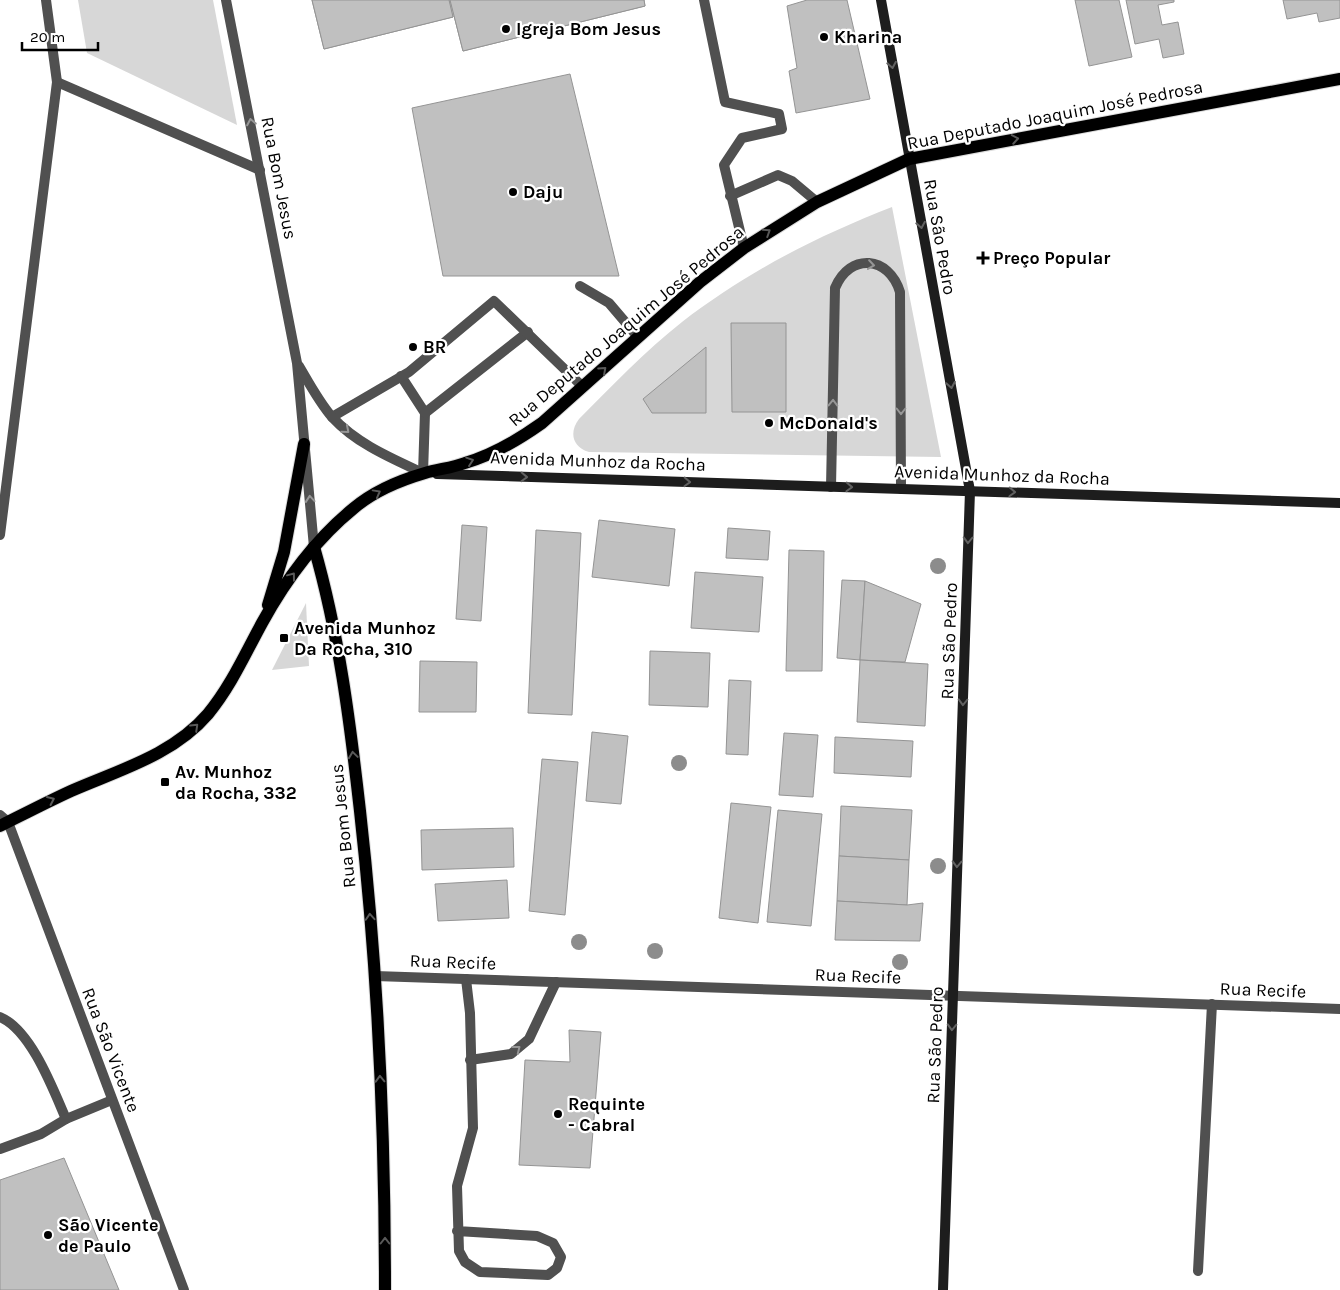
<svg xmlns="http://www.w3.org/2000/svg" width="1340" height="1290" viewBox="0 0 1340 1290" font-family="Karla,sans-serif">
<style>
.green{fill:#d7d7d7}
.building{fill:#c0c0c0;stroke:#949494}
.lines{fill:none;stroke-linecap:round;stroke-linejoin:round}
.primary-casing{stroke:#dbdbdb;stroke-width:14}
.lane{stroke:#505050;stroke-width:10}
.street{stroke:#505050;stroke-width:10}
.secondary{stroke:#1d1d1d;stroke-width:10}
.primary{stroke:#000;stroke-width:12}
.tree{fill:#8c8c8c}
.oneway{stroke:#616161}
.oneway2{stroke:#969696}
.oneway3{stroke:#595959}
.poi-dot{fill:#000;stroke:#fff;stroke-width:2}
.labels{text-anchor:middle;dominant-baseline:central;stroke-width:4.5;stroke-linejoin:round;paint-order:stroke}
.poi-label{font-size:18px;font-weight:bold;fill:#000;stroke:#fff;text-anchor:start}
.street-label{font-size:18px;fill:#000;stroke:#fff}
</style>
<rect width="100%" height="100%" fill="#fff"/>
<!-- green -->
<g class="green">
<polygon points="78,0 213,0 237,125 87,53"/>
<path d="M892,207l49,250 -352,-5c-17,-5 -20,-20 -10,-33 33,-33 66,-68 103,-97 65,-50 133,-85 210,-115z"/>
<polygon points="306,603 309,666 272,670"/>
</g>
<!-- building -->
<g class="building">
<polygon points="312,0 449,0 453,17 324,49"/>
<polygon points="312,0 449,0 453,17 324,49"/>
<polygon points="450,0 644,0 645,6 463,51"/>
<polygon points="450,0 644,0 645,6 463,51"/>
<polygon points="807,0 847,0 870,99 796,113 789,71 797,68 787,6"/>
<polygon points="1075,0 1119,0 1132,57 1089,66"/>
<polygon points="1126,0 1174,0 1174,2 1158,5 1162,25 1178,22 1184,54 1163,58 1159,39 1135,44"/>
<polygon points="1283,0 1340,0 1340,18 1319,22 1317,13 1287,19"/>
<polygon points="570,74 619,276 443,276 412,108"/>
<polygon points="731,323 786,323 786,412 732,412"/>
<polygon points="706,347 706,413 652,413 643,399"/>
<polygon points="599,520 675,529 669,586 592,577"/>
<polygon points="462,525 487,527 481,621 456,619"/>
<polygon points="728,528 770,531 768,560 726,558"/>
<polygon points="536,530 581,533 572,715 528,713"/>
<polygon points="789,550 824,551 822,671 786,671"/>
<polygon points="695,572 763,577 759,632 691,628"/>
<polygon points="842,580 865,581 860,660 837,658"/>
<polygon points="865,581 921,604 905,662 860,660"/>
<polygon points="650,651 710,653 708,707 649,705"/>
<polygon points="860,660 928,664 925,726 857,722"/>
<polygon points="420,661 477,662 476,712 419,712"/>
<polygon points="729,680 751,681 748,755 726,754"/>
<polygon points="592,732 628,736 621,804 586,801"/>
<polygon points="784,733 818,735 813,797 779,795"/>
<polygon points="835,737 913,741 911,777 834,773"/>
<polygon points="542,759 578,762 565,915 529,911"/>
<polygon points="731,803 771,807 758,923 719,918"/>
<polygon points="841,806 912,810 909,860 839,856"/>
<polygon points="778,810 822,814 811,926 767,922"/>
<polygon points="513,828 514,867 422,870 421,830"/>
<polygon points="839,856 909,860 907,905 837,901"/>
<polygon points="507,880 509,918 438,921 435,884"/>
<polygon points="837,901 907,905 923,903 920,941 835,940"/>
<polygon points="569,1030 601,1032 590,1168 519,1165 525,1060 570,1062"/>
<polygon points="64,1158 119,1290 0,1290 0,1180"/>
</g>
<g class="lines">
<!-- primary casing -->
<g class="primary-casing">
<g id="primary">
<path d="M314,547c25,87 36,175 46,264 18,159 25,319 25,479"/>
<polyline points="268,605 284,552 304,444"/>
<path d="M0,826c24,-12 47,-24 71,-35 48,-21 102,-36 137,-77 23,-28 37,-60 54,-91 23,-42 55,-85 92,-115 19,-16 47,-28 71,-35 13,-4 27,-5 40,-10 28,-8 53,-23 77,-40l158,-141 44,-34 73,-46 92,-43 431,-80"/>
</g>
</g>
<!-- lane -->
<g class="lane">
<polyline points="704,0 725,102 779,114 782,129 742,138 724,165 744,248"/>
<polyline points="730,196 778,175 792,181 817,202"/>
<polyline points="580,286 609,303 638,337"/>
<polyline points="401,376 425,413 423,473"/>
<polyline points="425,413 528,332"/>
<polyline points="332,417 409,372 494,301 583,387"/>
<path d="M831,487l4,-199c15,-36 54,-32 65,4l1,197"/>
<path d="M0,1017c31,13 53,72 66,102"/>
<polyline points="470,1060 511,1054 529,1039 556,982"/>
<polyline points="0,1149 41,1134 66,1119 112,1100"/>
<polyline points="457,1231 537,1236 553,1243 561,1257 557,1268 548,1275 480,1272 465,1262 459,1251 457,1186 473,1128 470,1013 466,979"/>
<polyline points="1198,1271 1212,1004"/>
</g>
<!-- street -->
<g class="street">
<polyline points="226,0 297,363 314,547"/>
<polyline points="57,82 260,170"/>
<path d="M299,366c10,17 20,36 33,51 25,27 59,41 91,56"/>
<polyline points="0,535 57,82 46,0"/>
<polyline points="0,815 8,822 184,1290"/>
<polyline points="375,976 1340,1009"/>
</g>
<!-- secondary -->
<g class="secondary">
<polyline points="881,0 970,491 943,1290"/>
<polyline points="437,474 1340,503"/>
</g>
<!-- primary -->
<use href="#primary" class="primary"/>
</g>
<!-- trees -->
<g class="tree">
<circle cx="938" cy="566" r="8"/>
<circle cx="679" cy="763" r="8"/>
<circle cx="938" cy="866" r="8"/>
<circle cx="579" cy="942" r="8"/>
<circle cx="655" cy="951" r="8"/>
<circle cx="900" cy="962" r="8"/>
</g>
<!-- one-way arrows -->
<defs><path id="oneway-chevron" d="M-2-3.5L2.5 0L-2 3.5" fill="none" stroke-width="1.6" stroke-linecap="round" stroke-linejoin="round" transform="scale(1.25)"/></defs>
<g class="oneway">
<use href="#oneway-chevron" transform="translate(892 65) rotate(80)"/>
<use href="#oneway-chevron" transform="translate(921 225) rotate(80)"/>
<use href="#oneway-chevron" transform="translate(951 385) rotate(80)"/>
<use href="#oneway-chevron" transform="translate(524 477) rotate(2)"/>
<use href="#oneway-chevron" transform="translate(687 482) rotate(2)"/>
<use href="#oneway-chevron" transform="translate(849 487) rotate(2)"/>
<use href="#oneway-chevron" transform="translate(1012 492) rotate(2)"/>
<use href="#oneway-chevron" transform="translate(968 540) rotate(92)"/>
<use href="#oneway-chevron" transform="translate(963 702) rotate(92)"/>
<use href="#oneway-chevron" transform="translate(957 864) rotate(92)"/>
<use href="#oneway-chevron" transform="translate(952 1027) rotate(92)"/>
</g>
<g class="oneway2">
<use href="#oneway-chevron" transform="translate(251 122) rotate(-101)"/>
<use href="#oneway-chevron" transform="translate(871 265) rotate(8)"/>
<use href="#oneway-chevron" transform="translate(833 403) rotate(-89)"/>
<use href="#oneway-chevron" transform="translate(901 411) rotate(90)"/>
<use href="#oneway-chevron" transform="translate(346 430) rotate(40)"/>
<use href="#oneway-chevron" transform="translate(310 499) rotate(-95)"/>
<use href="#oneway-chevron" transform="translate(517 1049) rotate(-38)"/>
</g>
<g class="oneway3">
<use href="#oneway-chevron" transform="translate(1015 139) rotate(-10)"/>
<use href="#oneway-chevron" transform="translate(767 232) rotate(-33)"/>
<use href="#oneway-chevron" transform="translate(603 370) rotate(-42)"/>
<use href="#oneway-chevron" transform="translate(470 461) rotate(-19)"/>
<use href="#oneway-chevron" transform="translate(377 493) rotate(-29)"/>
<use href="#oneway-chevron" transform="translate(292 576) rotate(-53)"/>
<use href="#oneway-chevron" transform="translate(195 727) rotate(-44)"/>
<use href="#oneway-chevron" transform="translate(353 755) rotate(-98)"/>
<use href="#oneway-chevron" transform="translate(51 800) rotate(-25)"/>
<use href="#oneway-chevron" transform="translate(370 917) rotate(-94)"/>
<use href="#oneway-chevron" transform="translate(380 1079) rotate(-92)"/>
<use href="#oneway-chevron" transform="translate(385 1241) rotate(-90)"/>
</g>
<!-- markers -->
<g class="poi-dot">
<circle cx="506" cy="29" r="5"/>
<circle cx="824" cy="37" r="5"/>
<circle cx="513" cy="192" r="5"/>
<path d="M980.5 250.5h5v5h5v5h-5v5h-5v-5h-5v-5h5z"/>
<circle cx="413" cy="347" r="5"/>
<circle cx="769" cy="423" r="5"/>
<rect x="279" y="633" width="10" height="10" rx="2.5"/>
<rect x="160" y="777" width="10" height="10" rx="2.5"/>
<circle cx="558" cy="1114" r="5"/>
<circle cx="48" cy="1235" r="5"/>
</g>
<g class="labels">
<!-- poi labels -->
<g class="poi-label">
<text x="516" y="29">Igreja Bom Jesus</text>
<text x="834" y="37">Kharina</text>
<text x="523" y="192">Daju</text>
<text x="993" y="258">Preço Popular</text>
<text x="423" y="347">BR</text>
<text x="779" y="423">McDonald's</text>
<text x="294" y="628">Avenida Munhoz<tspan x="294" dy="21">Da Rocha, 310</tspan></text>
<text x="175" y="772">Av. Munhoz<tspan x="175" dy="21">da Rocha, 332</tspan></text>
<text x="568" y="1104">Requinte<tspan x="568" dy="21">- Cabral</tspan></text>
<text x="58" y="1225">São Vicente<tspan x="58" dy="21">de Paulo</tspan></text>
</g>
<!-- street labels -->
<g class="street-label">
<text transform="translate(1055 115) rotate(-11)">Rua Deputado Joaquim José Pedrosa</text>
<text transform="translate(279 178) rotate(79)">Rua Bom Jesus</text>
<text transform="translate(940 237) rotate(80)">Rua São Pedro</text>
<text transform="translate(626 326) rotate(-40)">Rua Deputado Joaquim José Pedrosa</text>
<text transform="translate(598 461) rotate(2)">Avenida Munhoz da Rocha</text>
<text transform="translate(1002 475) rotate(2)">Avenida Munhoz da Rocha</text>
<text transform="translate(949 641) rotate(-88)">Rua São Pedro</text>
<text transform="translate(343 826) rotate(-96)">Rua Bom Jesus</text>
<text transform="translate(453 962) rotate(2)">Rua Recife</text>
<text transform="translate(858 976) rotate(2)">Rua Recife</text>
<text transform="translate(1263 990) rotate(2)">Rua Recife</text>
<text transform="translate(935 1045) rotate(-88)">Rua São Pedro</text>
<text transform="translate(111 1050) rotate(69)">Rua São Vicente</text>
</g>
</g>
<!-- scale -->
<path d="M22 42v8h76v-8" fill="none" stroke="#000000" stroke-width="2.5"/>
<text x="30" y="42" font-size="15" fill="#000000" stroke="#ffffff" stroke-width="4" paint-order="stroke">20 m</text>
</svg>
